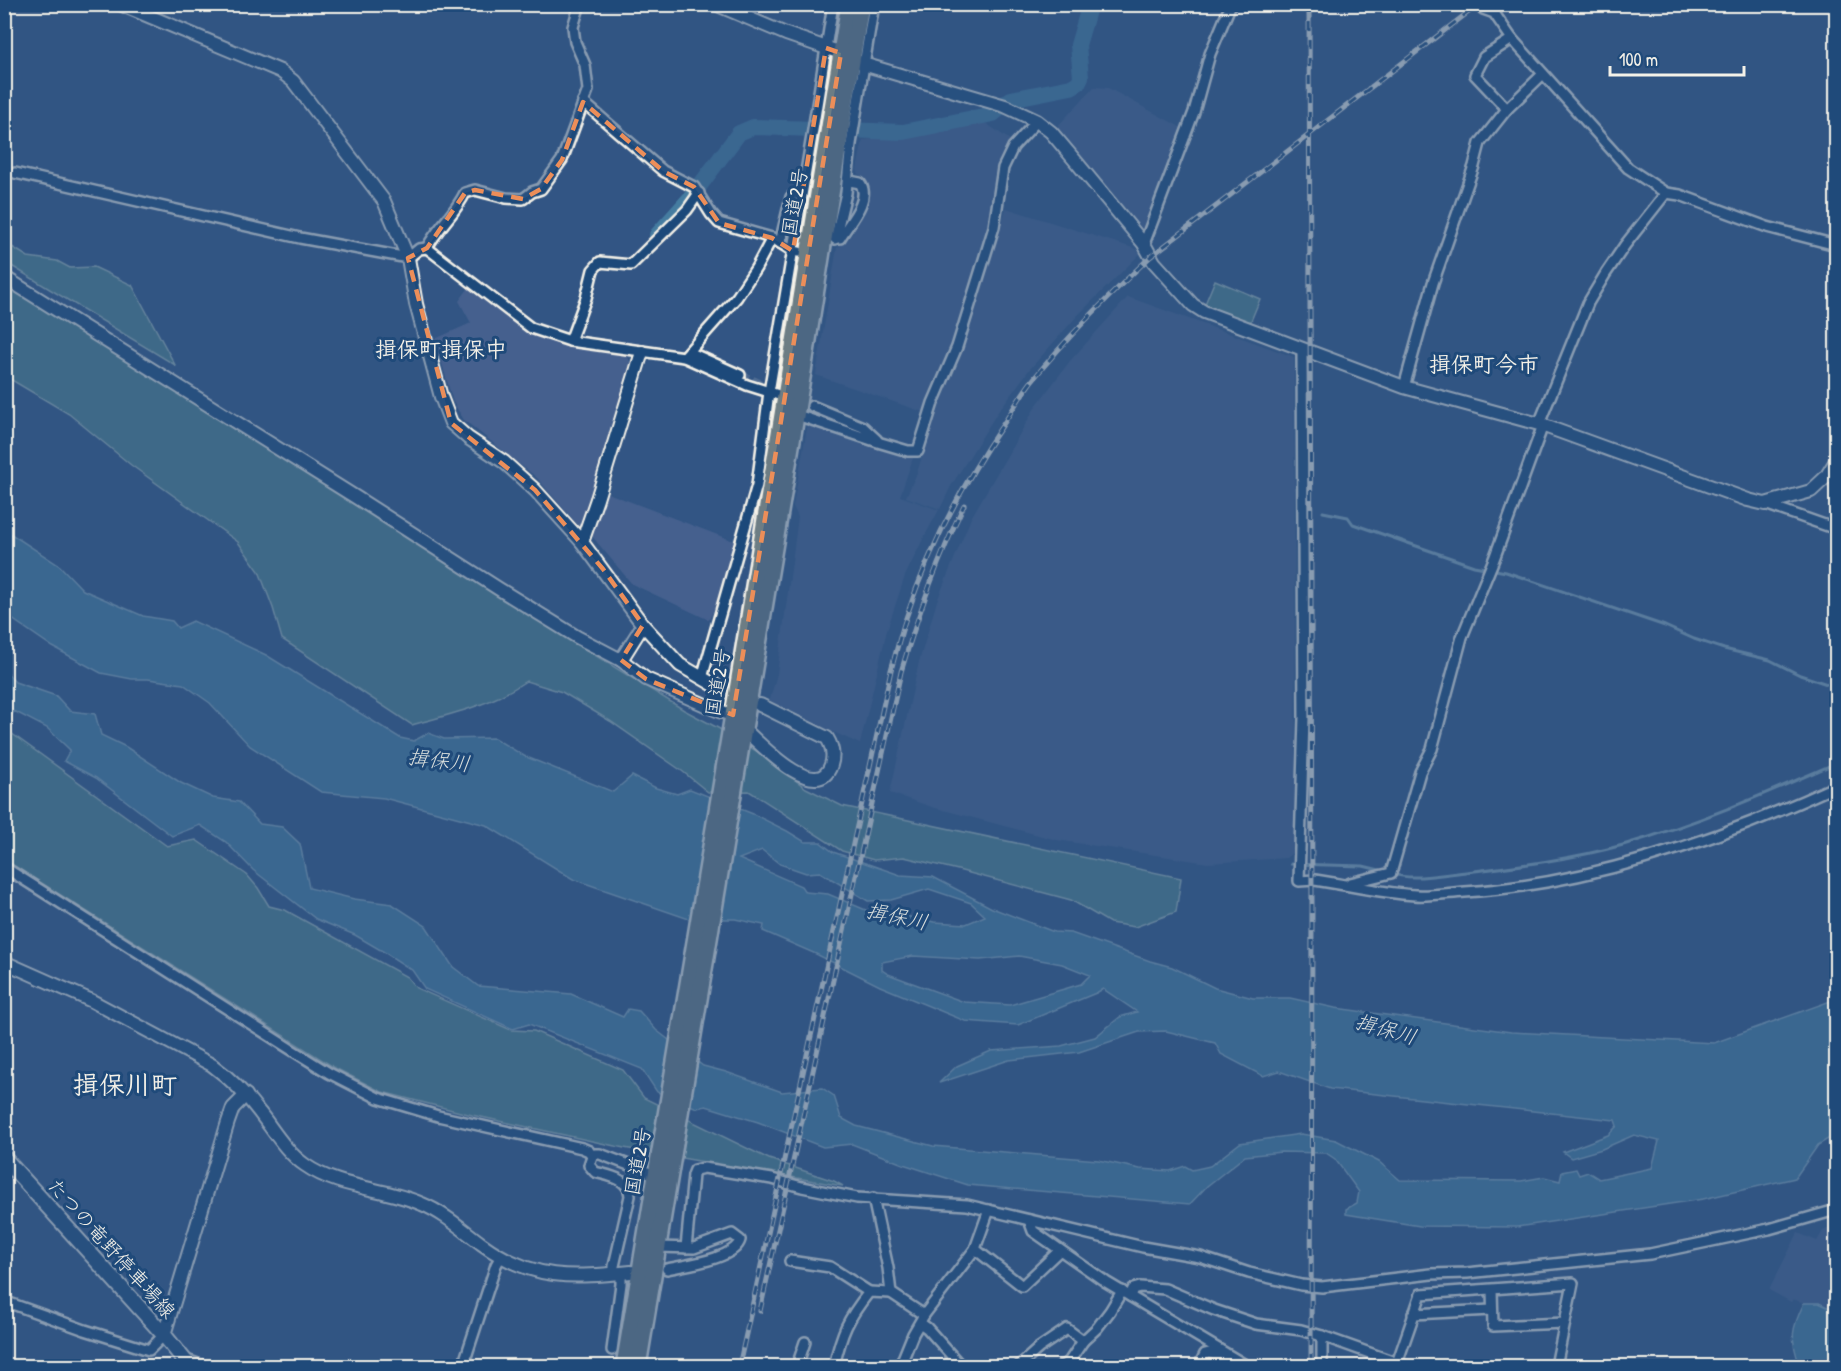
<svg xmlns="http://www.w3.org/2000/svg" width="1841" height="1371" viewBox="0 0 1841 1371" font-family="'Patrick Hand','Klee One',sans-serif">
<style>
.built{fill:#45618e}
.green{fill:#50828e;stroke:#a2babb;stroke-width:1.5}
.water{fill:#447ba0;stroke:#8aaabd;stroke-width:1.5;fill-rule:evenodd}
.lines{fill:none;stroke-linecap:round;stroke-linejoin:round}
.stream{stroke:#8aaabd;stroke-width:3}
.river{stroke:#447ba0;stroke-width:16}
.minor-tunnel{stroke:#4f6c93;stroke-width:9;stroke-dasharray:9 4.5;stroke-linecap:butt}
.minor-casing{stroke:#f4f1e8;stroke-width:14}
.tertiary-casing{stroke:#f4f1e8;stroke-width:16}
.secondary-casing{stroke:#f4f1e8;stroke-width:18}
.trunk-casing{stroke:#f4f1e8;stroke-width:20}
.minor{stroke:#1f4a7a;stroke-width:9}
.tertiary{stroke:#1f4a7a;stroke-width:12}
.secondary{stroke:#1f4a7a;stroke-width:14}
.trunk{stroke:#6d7d84;stroke-width:15}
.rail-casing{stroke:#f4f1e8;stroke-width:5}
.rail{stroke:#1f4a7a;stroke-width:3;stroke-dasharray:9;stroke-linecap:butt}
.marked{fill:none;stroke:#ec8e59;stroke-width:4.5;stroke-dasharray:12 8;stroke-linejoin:round}
.labels{text-anchor:middle;dominant-baseline:central;stroke-width:6;stroke-linejoin:round;paint-order:stroke}
.street-label{font-size:20px;fill:#f4f1e8;stroke:#1f4a7a}
.water-label{font-size:21px;font-style:italic;fill:#dadfdd;stroke:#1f4a7a}
.quarter-label{font-size:22px;font-weight:bold;fill:#f4f1e8;stroke:#1f4a7a}
.district-label{font-size:26px;font-weight:bold;fill:#f4f1e8;stroke:#1f4a7a}
</style>
<rect width="100%" height="100%" fill="#325584"/>
<filter id="ink" filterUnits="userSpaceOnUse"><feTurbulence type="fractalNoise" baseFrequency=".0167" numOctaves="2"/><feDisplacementMap in="SourceGraphic" scale="12" xChannelSelector="R" yChannelSelector="G"/><feConvolveMatrix kernelMatrix="1 2 1 2 8 2 1 2 1" color-interpolation-filters="sRGB"/></filter>
<g filter="url(#ink)">
<!-- built -->
<g class="built">
<polygon points="1094,87 1108,88 1182,128 1147,230 1138,230 1056,128"/>
<polygon points="981,120 1010,140 1000,157 990,229 947,363 926,413 816,375 837,248 853,233 869,194 857,170 863,140 945,131"/>
<polygon points="1006,208 1136,249 1140,254 1078,315 1029,370 997,413 951,486 940,509 906,497 917,473 938,404 972,323"/>
<polygon points="471,285 531,333 571,346 627,356 631,363 584,521 579,526 536,477 464,420 453,402 435,339 471,323 459,301"/>
<polygon points="1128,297 1294,357 1296,850 1286,858 1208,863 1057,840 932,807 890,793 919,662 937,601 971,518 1036,406 1070,361"/>
<polygon points="808,423 914,455 900,496 939,510 923,539 905,576 887,630 860,744 769,703 777,674 798,517 793,506"/>
<polygon points="605,492 736,542 720,596 709,620 632,584 591,535"/>
<polygon points="1836,1225 1836,1241 1835,1241 1831,1248 1836,1250 1836,1311 1819,1303 1804,1303 1793,1299 1791,1302 1769,1290 1798,1233 1817,1241 1823,1231"/>
</g>
<!-- green -->
<g class="green">
<polygon points="4,242 28,257 57,261 70,268 94,267 132,285 175,365 5,262"/>
<polygon points="1215,280 1260,299 1250,323 1213,309 1205,304"/>
<path d="M5,285l559,351 120,74 34,18 40,24 48,36 36,18 339,72 -5,34 -41,15 -25,-4 -39,-23 -113,-30 -54,-13 -30,3 -32,-9 -93,-60 -41,1 -26,-21 -72,-50 -48,-29 -36,-11c-37,25 -71,32 -114,44l-130,-86 -9,-31 -14,-37 -21,-29 -107,-77 -62,-51 -64,-38z"/>
<polygon points="4,728 167,846 196,840 247,875 258,888 269,906 285,910 407,977 416,988 511,1030 534,1031 623,1070 644,1098 769,1159 834,1181 843,1186 624,1148 472,1115 382,1092 335,1068 5,860"/>
</g>
<!-- water -->
<g class="water">
<path d="M5,530l55,36 23,24 60,26 29,5 6,7 15,-7 73,34 134,83 14,3 14,-8 16,6 50,-1 30,18 89,36 19,-16 24,12 21,6 13,-5 63,25 34,17 18,11h15l13,10 67,23 33,2 59,31 62,24 17,1 79,28 22,6 43,21 38,10h37l45,10 176,24 203,11 122,-44v135l-18,11 -23,33 -92,21 -186,28 -97,-1 -74,-12v-5l11,-6 2,-11 -24,-33 -9,-6 -45,-1 -36,4 -38,30 -17,18 -222,-19 -65,-21 -51,-20 -29,3 -65,-25 -52,-16 -9,2 -40,-16 -15,-23 -113,-45 -16,5 -88,-40 -13,-19 -28,-18 -29,-17 -39,-16 -63,-49 -27,-28 -26,-17 -28,11 -76,-58 -32,-17 6,-11 -23,-22 -33,-17 -6,10 -3,-3 -1,-49 11,13 41,14 14,15 25,3 6,21 25,12 55,36 32,15 26,4 21,22 22,3 18,17 9,44 45,11 38,5 34,22 27,41 25,19 93,8 52,23 5,-8 11,2 17,19 47,36 23,6 56,20 40,-4 12,8 7,22 15,8 77,20 165,14 42,9 30,2 15,-5 7,4 18,-4 30,-23 61,-9 35,6 43,22 21,18 121,1 23,-4 16,4 2,-9 14,-3 3,6 9,-3 11,7 53,-11 7,-27 -25,-6 -32,14 -31,9 -8,-6 45,-17 9,-9 -2,-6 -285,-31 -51,-18 -16,5 -42,-22 -6,-11 -49,-12 -27,1 -60,20 -70,8 -70,23 18,-17 34,-15 70,-5 34,-9 25,-20 17,-5 -34,-23 -7,4 -78,32 -53,-4 -85,-35 -64,-32 -53,-23 1,-6 -29,-6h-46l-116,-40 -87,-54 -102,-27 -63,-6 -71,-46 -40,-43 -27,-19 -35,-5h-16l-31,-6 -48,-26 -48,-33zM762,850l18,14 26,9 14,-1 48,29 23,-1 38,-11 42,14 14,13 -19,8 -32,-2 -24,-5 -42,-6 -40,-17 -23,-2 -4,-6 -62,-27zM913,956l67,4 39,-4 43,8 28,11 -9,9 -71,21 -46,-3 -76,-28 -6,-4v-8z"/>
<path d="M1804,1303h15l17,8v55h-36c-10,-28 -9,-36 4,-63z"/>
</g>
<g class="lines">
<!-- stream -->
<g class="stream">
<polyline points="1323,512 1348,517 1353,524 1474,566 1506,572 1665,626 1694,639 1724,649 1770,660 1800,675 1836,687"/>
<polyline points="1291,864 1363,866 1388,872"/>
<path d="M1394,874c16,7 53,0 72,-2 52,-6 107,-13 157,-27 73,-21 144,-52 213,-82"/>
</g>
<!-- river -->
<polyline class="river" points="657,235 692,196 739,133 753,127 903,132 993,114 1011,99 1071,87 1078,83 1081,77 1078,45 1090,4"/>
<!-- minor-tunnel -->
<polyline class="minor-tunnel" points="740,375 776,391"/>
<!-- minor casing -->
<g class="minor-casing">
<g id="minor">
<polyline points="1479,4 1483,9 1494,13 1512,39 1628,168 1666,193 1680,195 1767,227 1836,245"/>
<polyline points="583,102 663,171 694,187 711,214 719,223 772,238 793,251 799,252"/>
<polyline points="1507,109 1475,75 1484,57 1512,39"/>
<polyline points="15,173 300,238 408,258 419,249 427,248 531,328 570,341 684,357 747,385 785,397"/>
<path d="M837,238h3c8,-14 32,-39 20,-55l-10,-2"/>
<polyline points="835,239 846,193 851,144 874,4"/>
<polyline points="780,243 791,197 800,191"/>
<polyline points="1144,244 1194,112 1210,54 1231,4"/>
<path d="M427,248c10,-20 28,-34 38,-55l10,-3 31,8 17,1 9,-7 9,-3 21,-29 26,-70 -3,-25 -10,-23 -2,-15 7,-23"/>
<polyline points="570,341 586,298 593,270 600,262 631,265 687,210 699,193"/>
<path d="M1302,350l2,368 -5,163 16,-1c33,5 67,13 100,15 16,1 34,-2 50,-3 127,-8 256,-53 371,-106"/>
<polyline points="689,352 740,375"/>
<polyline points="684,357 737,297 756,268 772,238"/>
<polyline points="1404,387 1433,283 1474,166 1480,143 1507,109 1543,74"/>
<polyline points="812,406 863,427 877,440"/>
<polyline points="797,415 881,443 908,451 918,451 933,403 957,347 994,227 1003,168 1013,147 1037,121"/>
<polyline points="1539,424 1588,303 1606,273 1625,245 1666,193"/>
<polyline points="1765,504 1836,529"/>
<polyline points="702,678 757,485 769,392 814,124 833,4"/>
<polyline points="4,867 292,1050 329,1073 378,1098 438,1116 582,1148 589,1151 592,1156"/>
<polyline points="1350,883 1391,873 1420,772 1432,749 1462,637 1494,559 1543,425"/>
<path d="M592,1156l-3,9 6,7c14,4 34,6 35,24l-16,70v8"/>
<polyline points="592,1156 595,1154 600,1154 655,1175"/>
<polyline points="873,1198 888,1268 891,1293 924,1315"/>
<polyline points="1029,1220 1033,1231 1106,1282 1247,1366"/>
<path d="M657,1247l37,1 38,-14 8,6c-5,19 -55,25 -73,29"/>
<polyline points="686,1248 693,1175 695,1170 704,1168 772,1179 802,1187 857,1198 967,1205 1143,1247 1200,1257 1249,1273 1301,1285 1322,1287 1431,1274 1467,1273 1650,1254 1769,1229 1836,1210"/>
<polyline points="975,1249 1022,1286 1060,1250"/>
<polyline points="790,1261 830,1267 869,1292"/>
<polyline points="1492,1290 1493,1326 1565,1323"/>
<polyline points="1130,1296 1133,1289 1140,1287 1165,1289 1214,1310 1256,1324 1301,1330 1322,1336 1406,1366"/>
<polyline points="4,1301 85,1330 149,1350 164,1335"/>
<polyline points="1413,1314 1492,1310"/>
<polyline points="920,1323 927,1328 961,1366"/>
<polyline points="612,1350 621,1284 621,1273"/>
<polyline points="183,1359 204,1366"/>
<polyline points="463,1366 496,1265 501,1256"/>
<polyline points="797,1366 805,1342"/>
<path d="M834,1366c8,-34 13,-46 35,-74l22,1"/>
<polyline points="900,1366 913,1334 924,1315 975,1249 989,1210"/>
<polyline points="1019,1366 1039,1348 1067,1329 1083,1341"/>
<polyline points="1061,1366 1069,1362 1083,1341 1097,1328 1110,1311 1122,1291"/>
<polyline points="1199,1366 1205,1354 1209,1353 1225,1358"/>
<polyline points="1322,1366 1322,1336"/>
<polyline points="1396,1366 1421,1294 1573,1283 1556,1366"/>
</g>
</g>
<!-- tertiary casing -->
<g class="tertiary-casing">
<g id="tertiary">
<polyline points="120,4 280,71 293,81 384,201 408,258 416,304 441,397 451,423 468,438 504,462 535,490 582,542 643,625 680,665 716,686"/>
<polyline points="715,4 786,34 841,53 863,64 1005,106 1037,121 1051,132 1073,158 1144,244 1154,262 1193,305 1204,312 1404,387 1539,424 1748,500 1765,504 1811,491 1826,477 1836,461"/>
<polyline points="4,277 357,498 499,589 577,637 621,660 646,679 719,711 733,715"/>
<polyline points="582,542 597,499 642,352"/>
<polyline points="621,660 643,625"/>
<path d="M744,729c14,13 73,76 87,36 3,-9 1,-19 -4,-27l-67,-33"/>
<path d="M4,962l88,39 120,64c19,14 34,29 48,48 14,18 26,39 45,52 34,24 79,22 117,39 22,9 41,26 60,40 51,37 90,34 149,28"/>
<polyline points="164,1335 228,1122 233,1108 246,1095"/>
</g>
</g>
<!-- secondary casing -->
<g class="secondary-casing">
<polyline id="secondary" points="4,1158 164,1335 189,1366"/>
</g>
<!-- trunk casing -->
<g class="trunk-casing">
<g id="trunk">
<polyline points="624,1366 733,715 849,4"/>
<path d="M638,1366c51,-317 108,-633 158,-950 22,-137 43,-275 65,-412"/>
</g>
</g>
<!-- minor -->
<use href="#minor" class="minor"/>
<!-- tertiary -->
<use href="#tertiary" class="tertiary"/>
<!-- secondary -->
<use href="#secondary" class="secondary"/>
<!-- trunk -->
<use href="#trunk" class="trunk"/>
<!-- rail casing -->
<g class="rail-casing">
<g id="rail">
<polyline points="1309,4 1312,902 1311,1366"/>
<path d="M760,1311l141,-639c17,-58 37,-113 63,-167"/>
<path d="M739,1366l152,-696c5,-17 9,-35 15,-52 23,-70 58,-137 100,-198 8,-13 16,-26 25,-38 36,-45 77,-85 119,-125l329,-253"/>
</g>
</g>
<!-- rail -->
<use href="#rail" class="rail"/>
</g>
</g>
<!-- marked area -->
<path d="M0 0H1841V1371H0ZM826,48l15,5 -108,662 -87,-36 -25,-19 22,-35 -40,-56 -68,-79 -84,-67 -43,-165 19,-10 38,-55 10,-3 48,9 18,-10 21,-29 21,-58 80,69 31,16 25,36 53,15 21,13z" fill="#325584" fill-opacity=".55" fill-rule="evenodd"/>
<path class="marked" d="M826,48l15,5 -108,662 -87,-36 -25,-19 22,-35 -40,-56 -68,-79 -84,-67 -43,-165 19,-10 38,-55 10,-3 48,9 18,-10 21,-29 21,-58 80,69 31,16 25,36 53,15 21,13z"/>
<g class="labels">
<!-- street labels -->
<g class="street-label">
<text transform="translate(794 202) rotate(-80)">国道2号</text>
<text transform="translate(717 682) rotate(-81)">国道2号</text>
<text transform="translate(637 1161) rotate(-80)">国道2号</text>
<text transform="translate(112 1248) rotate(48)">たつの竜野停車場線</text>
</g>
<!-- water labels -->
<g class="water-label">
<text transform="translate(439 760) rotate(7)">揖保川</text>
<text transform="translate(897 916) rotate(12)">揖保川</text>
<text transform="translate(1386 1029) rotate(16)">揖保川</text>
</g>
<!-- quarter labels -->
<g class="quarter-label">
<text x="441" y="349">揖保町揖保中</text>
<text x="1484" y="364">揖保町今市</text>
</g>
<!-- district labels -->
<g class="district-label">
<text x="125" y="1084">揖保川町</text>
</g>
</g>
<!-- margin -->
<rect width="1841" height="1371" fill="none" stroke="#1f4a7a" stroke-width="24"/>
<rect x="12" y="12" width="1817" height="1347" fill="none" stroke="#f4f1e8" stroke-width="2" filter="url(#ink)"/>
<!-- scale -->
<path d="M1610 66v9h134v-9" fill="none" stroke="#f4f1e8" stroke-width="3"/>
<text x="1619" y="66" font-size="18" fill="#f4f1e8" stroke="#1f4a7a" stroke-width="4.5" paint-order="stroke">100 m</text>
</svg>
